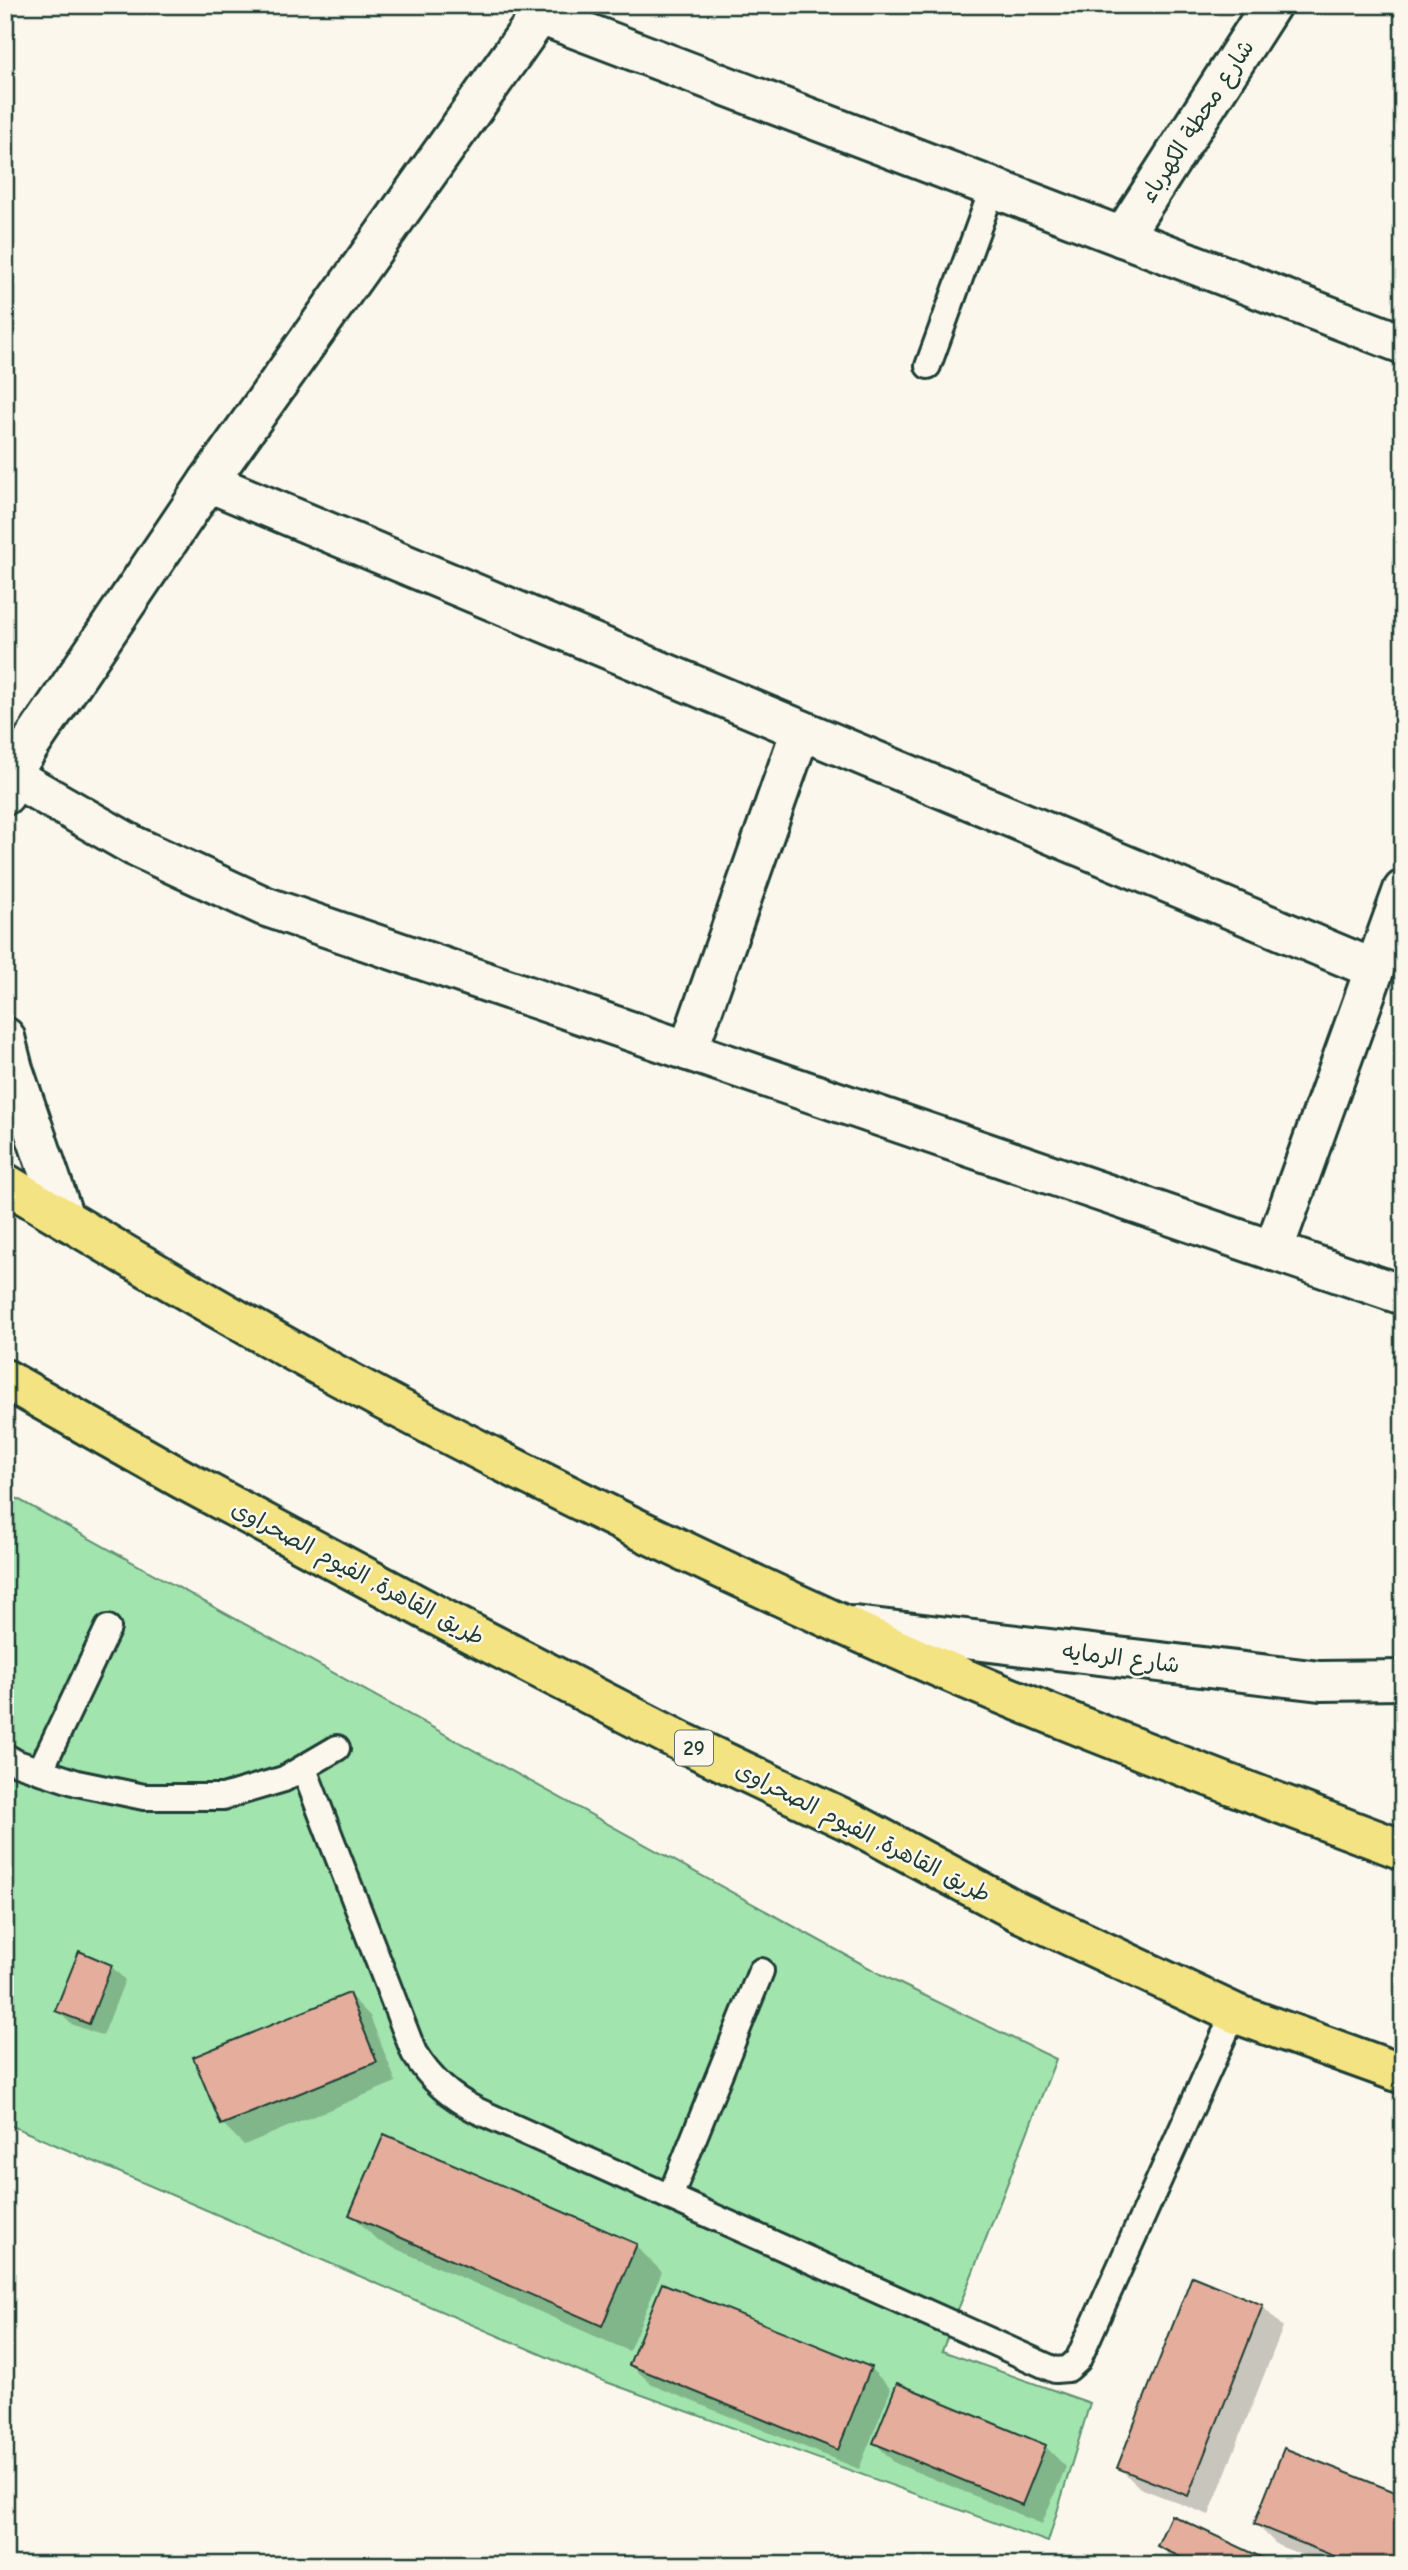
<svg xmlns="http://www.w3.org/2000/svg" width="1408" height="2570" viewBox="0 0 1408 2570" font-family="'Comic Neue','Playpen Sans Arabic',sans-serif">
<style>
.green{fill:#a2e4ae;stroke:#609071;stroke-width:2}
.shadow{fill:#0003}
.building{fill:#e5ad9b;stroke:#1f3d34;stroke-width:2}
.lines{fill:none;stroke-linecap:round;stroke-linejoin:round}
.lane-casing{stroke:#1f3d34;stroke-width:30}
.street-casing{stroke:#1f3d34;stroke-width:44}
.secondary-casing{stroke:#1f3d34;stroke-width:44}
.highway-casing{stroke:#1f3d34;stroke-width:44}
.lane{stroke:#fbf7ec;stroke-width:24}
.street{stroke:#fbf7ec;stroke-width:38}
.secondary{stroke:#fbf7ec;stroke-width:38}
.highway{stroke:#f4e382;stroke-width:38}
.labels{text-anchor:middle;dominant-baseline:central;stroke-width:5;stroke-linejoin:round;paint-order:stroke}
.shield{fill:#fbf7ec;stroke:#61756b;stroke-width:2}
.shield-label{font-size:21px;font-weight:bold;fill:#1f3d34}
.street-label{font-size:23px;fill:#1f3d34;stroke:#fbf7ec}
</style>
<rect width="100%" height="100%" fill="#fbf7ec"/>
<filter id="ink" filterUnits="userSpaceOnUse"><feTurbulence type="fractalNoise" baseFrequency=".0143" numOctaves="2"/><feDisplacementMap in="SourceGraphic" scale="14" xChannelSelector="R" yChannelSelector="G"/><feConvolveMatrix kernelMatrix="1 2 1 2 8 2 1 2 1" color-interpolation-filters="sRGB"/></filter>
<g filter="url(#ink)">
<!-- green -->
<polygon class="green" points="5,1492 882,1975 1056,2059 942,2351 1090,2403 1048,2542 598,2379 5,2123"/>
<!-- shadow -->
<g class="shadow">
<polygon points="80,1954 112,1967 125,1980 103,2036 71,2024 57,2010"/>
<polygon points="349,1995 370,2016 396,2082 244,2145 223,2124"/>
<polygon points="351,2214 636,2246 662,2272 629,2351 378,2241"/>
<polygon points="1262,2306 1283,2327 1209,2515 1140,2488 1119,2468"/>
<polygon points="631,2365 870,2368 891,2389 859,2469 652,2385"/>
<polygon points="875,2443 1045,2446 1066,2467 1042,2524 895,2463"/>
<polygon points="1256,2524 1403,2565 1328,2565 1277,2545"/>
<polygon points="1159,2546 1264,2560 1269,2565 1184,2565 1173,2559"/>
</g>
<!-- building -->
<g class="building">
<polygon points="79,1951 112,1965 89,2024 55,2011"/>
<polygon points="349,1993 377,2062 221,2125 193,2057"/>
<polygon points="384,2134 637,2244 602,2326 349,2215"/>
<polygon points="1192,2276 1263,2305 1188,2496 1117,2468"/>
<polygon points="662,2283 871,2367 838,2450 629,2365"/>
<polygon points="897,2383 1046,2445 1022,2505 873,2443"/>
<polygon points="1284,2448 1403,2495 1403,2565 1356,2565 1254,2524"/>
<polygon points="1171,2515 1265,2559 1262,2565 1197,2565 1157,2546"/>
</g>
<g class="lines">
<!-- lane casing -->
<g class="lane-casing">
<g id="lane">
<polyline points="928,366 993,187"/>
<polyline points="5,1756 17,1763 77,1783 144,1797 223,1797 284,1779 337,1748"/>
<path d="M304,1769l110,284c17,27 36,44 64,58l577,259 13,-1 10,-9 156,-347"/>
<polyline points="40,1771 108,1628"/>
<polyline points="670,2197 761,1971"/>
</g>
</g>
<!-- street casing -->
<g class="street-casing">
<g id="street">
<polyline points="540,15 1403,344"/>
<polyline points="1122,237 1271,5"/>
<polyline points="208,482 1374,969"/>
<polyline points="10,775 134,846 264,906 1403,1295"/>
<polyline points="5,795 10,775 208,482 547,5"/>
<polyline points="5,1037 13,1069 64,1218"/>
<polyline points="688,1051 801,730"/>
<polyline points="1273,1251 1403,890"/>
</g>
</g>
<!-- secondary casing -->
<g class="secondary-casing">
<polyline id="secondary" points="855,1626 1320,1681 1403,1680"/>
</g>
<!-- highway casing -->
<g class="highway-casing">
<g id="highway">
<path d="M5,1183c111,67 223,133 337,195 163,88 329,169 497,245 184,85 374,155 564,227"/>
<polyline points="5,1379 182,1479 449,1622 684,1743 853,1823 1017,1911 1234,2013 1403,2074"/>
</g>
</g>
<!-- lane -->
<use href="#lane" class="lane"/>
<!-- street -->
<use href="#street" class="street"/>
<!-- secondary -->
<use href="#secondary" class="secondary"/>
<!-- highway -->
<use href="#highway" class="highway"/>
</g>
</g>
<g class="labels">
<!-- shield labels -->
<rect class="shield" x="675" y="1730.5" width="38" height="35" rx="5"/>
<g class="shield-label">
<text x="694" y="1748">29</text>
</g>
<!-- street labels -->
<g class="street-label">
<text transform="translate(1197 121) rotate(-57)">شارع محطة الكهرباء</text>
<text transform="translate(358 1573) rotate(28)">طريق القاهرة, الفيوم الصحراوى</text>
<text transform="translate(1121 1658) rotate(7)">شارع الرمايه</text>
<text transform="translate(863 1832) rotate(27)">طريق القاهرة, الفيوم الصحراوى</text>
</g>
</g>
<!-- margin -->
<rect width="1408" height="2570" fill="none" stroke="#fbf7ec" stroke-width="28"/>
<rect x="14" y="14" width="1380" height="2542" fill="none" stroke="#1f3d34" stroke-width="2.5" filter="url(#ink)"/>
</svg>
